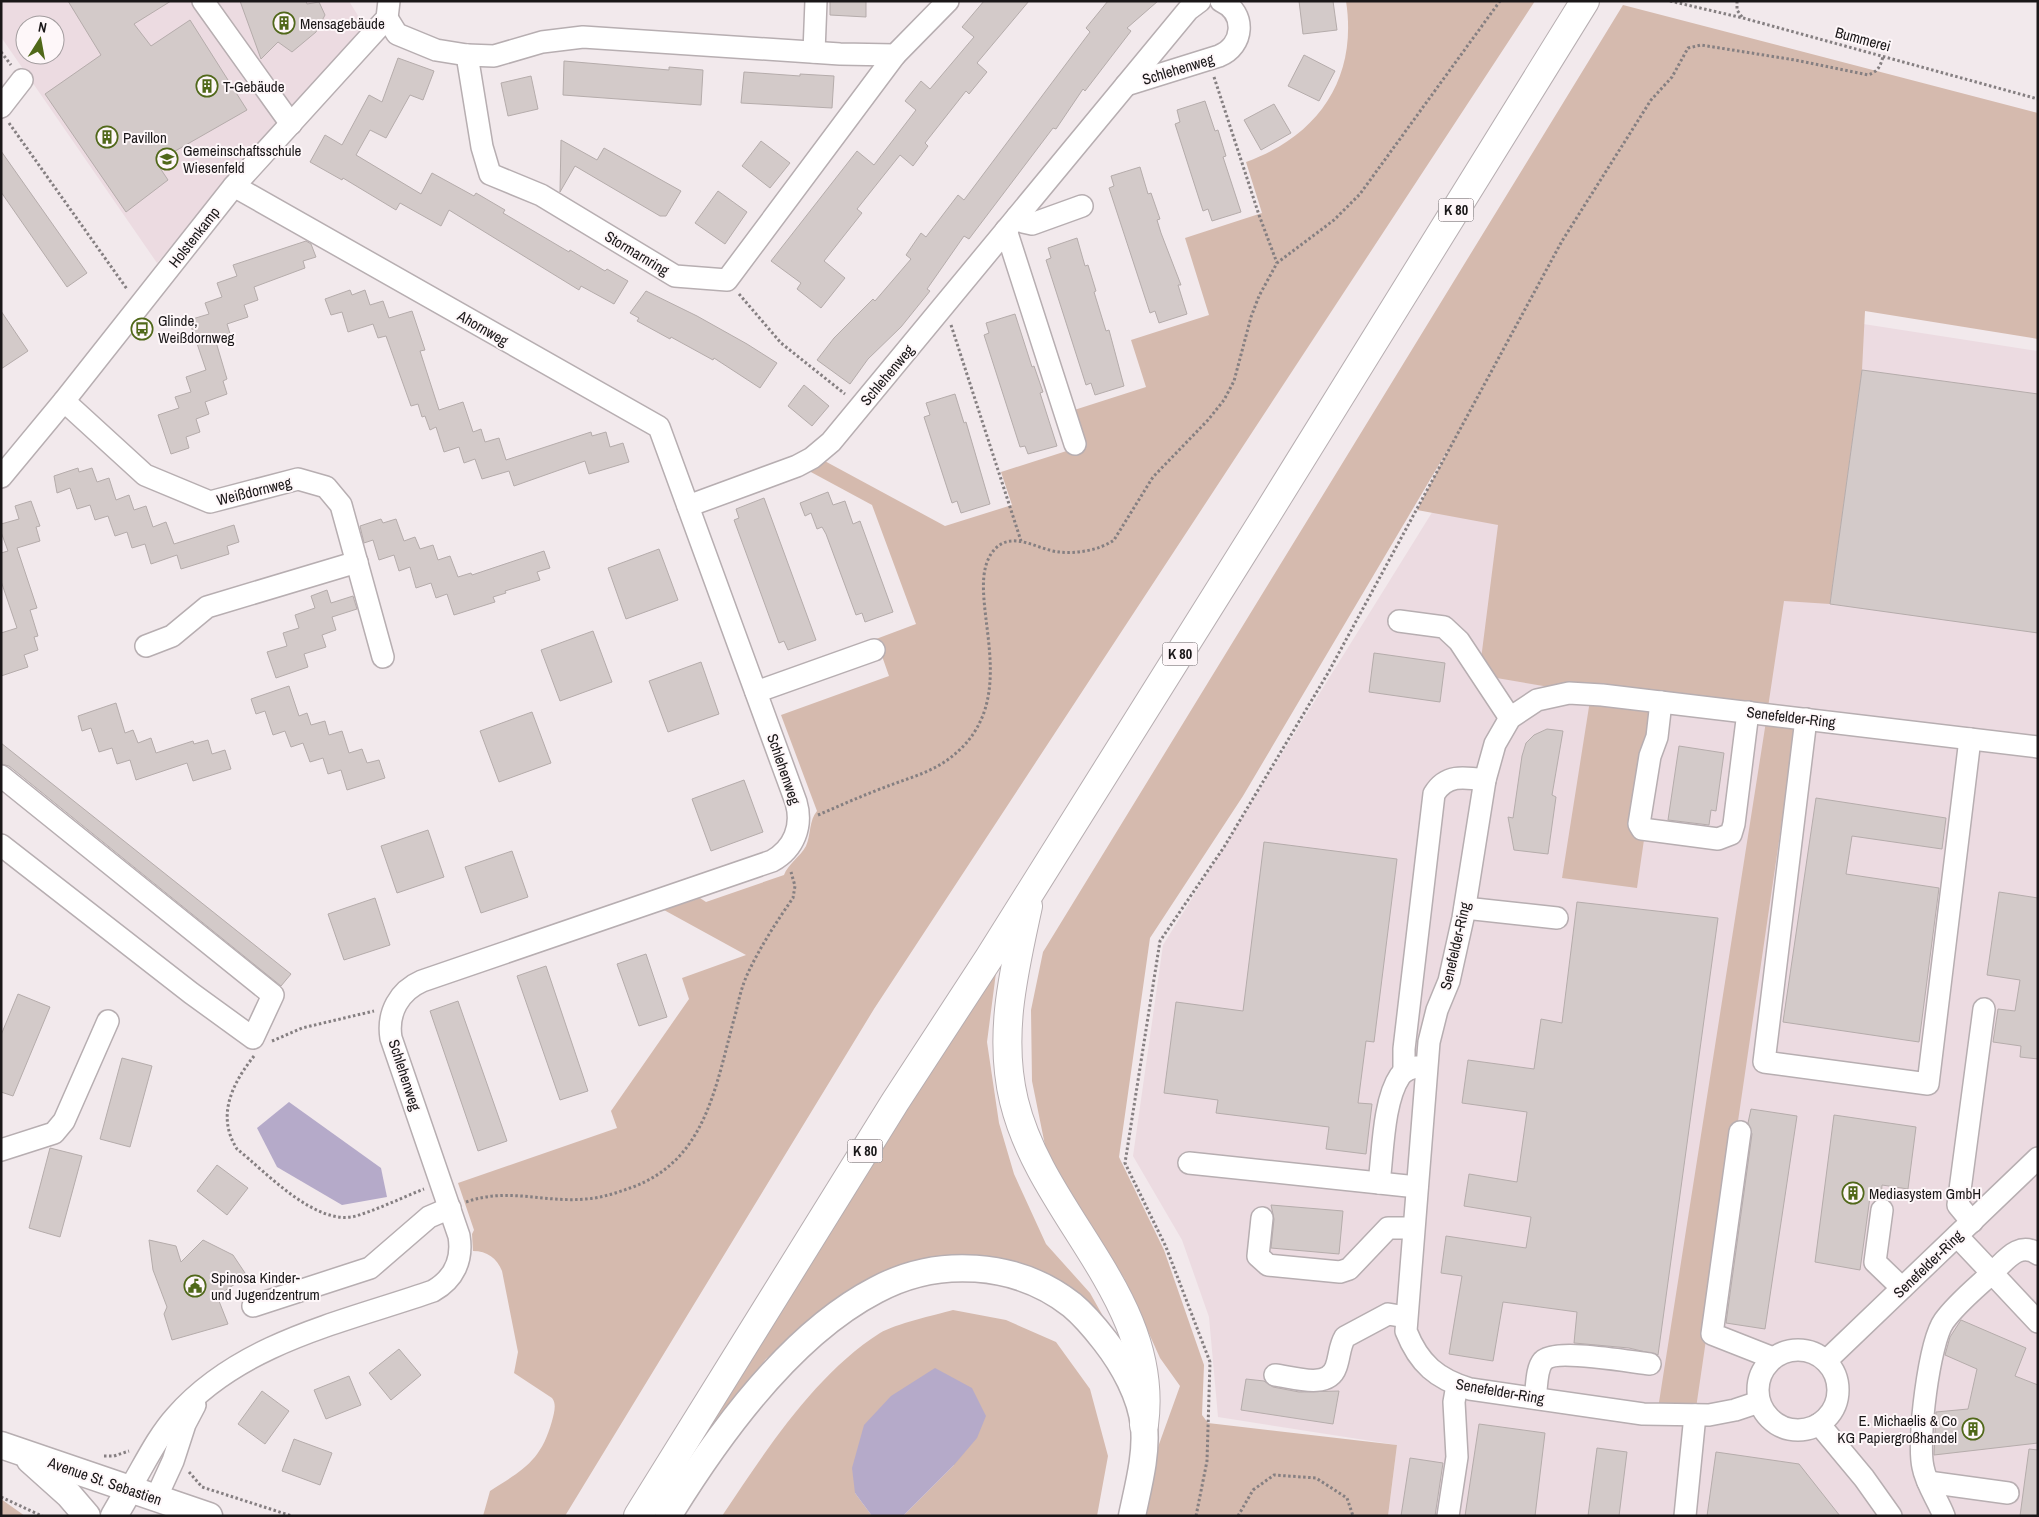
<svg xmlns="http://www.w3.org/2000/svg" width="2039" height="1517" viewBox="0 0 2039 1517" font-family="'Archivo Narrow',sans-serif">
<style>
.built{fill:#ecdbe1;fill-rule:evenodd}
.green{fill:#d5baae}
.water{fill:#b5aac9}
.building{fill:#d3cac9;stroke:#b5acab}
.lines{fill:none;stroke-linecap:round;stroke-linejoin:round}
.minor-casing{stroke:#b7aeb1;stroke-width:24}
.major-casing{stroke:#b7aeb1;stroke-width:29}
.highway-casing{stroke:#b7aeb1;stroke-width:30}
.path{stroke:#857f81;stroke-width:3;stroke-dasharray:2.5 2.5;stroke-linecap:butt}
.minor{stroke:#fff;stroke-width:21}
.major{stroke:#fff;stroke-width:26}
.highway{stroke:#fff;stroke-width:28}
.labels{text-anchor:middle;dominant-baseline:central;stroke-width:4;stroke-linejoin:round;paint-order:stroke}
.shield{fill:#fef7f9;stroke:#5e5a5c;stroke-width:1}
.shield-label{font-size:14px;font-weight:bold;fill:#1a1718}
.poi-label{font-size:15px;fill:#1a1718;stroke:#fef7f9;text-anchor:start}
.street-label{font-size:15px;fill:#1a1718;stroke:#fef7f9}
</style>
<rect width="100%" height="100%" fill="#f2e9ec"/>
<!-- built -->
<g class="built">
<path d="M1,1h348l16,26 -208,236 -156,-226zM25,25h30v30h-30z"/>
<polygon points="1567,278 2038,351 2038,1516 1388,1516 1397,1445 1218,1417 1209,1317 1182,1240 1133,1156 1163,945 1474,445"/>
</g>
<!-- green -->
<g class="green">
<path d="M1346,1h189l-661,1008 -309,507h-82l7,-25c33,-21 51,-30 62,-70 2,-8 5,-17 0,-23l-38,-25 4,-21 -16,-81c-5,-13 -15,-20 -29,-20l-1,-17 2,-4 -16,-47 159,-55 -6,-17 78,-112 -7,-21 64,-23 -82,-45 36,-12 6,4 78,-27c4,-11 16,-18 22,-29 5,-11 3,-26 11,-35l-36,-96 108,-39 -13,-37 40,-15 -44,-119 -63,-34 12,-12 124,67 67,-21 -11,-33 78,-25 -11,-35 78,-25 -15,-47 78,-25 -24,-77 77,-25 -16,-51c72,-26 112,-83 100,-161z"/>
<polygon points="1623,5 2038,113 2038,339 1865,311 1862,370 1830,604 1784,601 1767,714 1797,718 1695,1415 1657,1415 1767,715 1664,702 1637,888 1562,878 1591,694 1479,675 1498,525 1417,510 1450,446 1243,796 1150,938 1119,1157 1164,1250 1204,1365 1202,1415 1208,1423 1397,1445 1388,1516 1145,1516 1158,1447 1180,1386 1160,1358 1124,1278 1050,1170 1032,1081 1031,1010 1043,952"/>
<polygon points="997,965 987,1042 999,1123 1014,1174 1046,1244 1090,1293 1122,1350 976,1257 924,1259 887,1270 847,1296 766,1359 689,1454"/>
<path d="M953,1310l53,10 50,22 34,47 18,67 -11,60h-194l51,-51 -99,28 17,23h-150c43,-64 92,-141 158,-183 15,-9 55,-18 73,-23z"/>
<polygon points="1,1499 25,1516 1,1516"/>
</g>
<!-- water -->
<g class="water">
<polygon points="289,1102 381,1168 387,1197 342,1205 277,1167 257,1128"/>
<polygon points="935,1368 972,1388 986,1416 977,1438 954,1465 903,1516 872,1516 855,1493 852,1468 864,1425 891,1396"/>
</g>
<!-- building -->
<g class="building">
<polygon points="68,1 171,1 134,24 151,46 190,20 247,110 156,162 168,180 126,212 45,94 101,55"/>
<polygon points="240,1 306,1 307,4 319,2 325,15 316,32 292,52 278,42 261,59"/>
<polygon points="830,1 866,1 866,17 830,15"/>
<polygon points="984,1 1029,1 977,63 987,72 969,94 966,91 925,143 928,146 913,166 900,155 857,209 862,213 824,261 845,278 821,308 797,289 801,283 771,261 857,151 874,165 916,110 905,101 921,81 930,89 974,37 962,27"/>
<polygon points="1108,1 1158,1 1127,28 1131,31 1085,91 1083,89 1056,129 1053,128 969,239 964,236 927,289 930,291 901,327 868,359 850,384 817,360 834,338 873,299 875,301 911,259 906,255 921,233 926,237 958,195 964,200 1090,32 1086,28"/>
<polygon points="1299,1 1333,1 1337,30 1303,34"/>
<polygon points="1304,55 1335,71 1319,101 1288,86"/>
<polygon points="398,58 434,71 423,100 410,95 386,138 370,130 356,155 421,194 432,173 474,196 476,193 505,210 503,213 569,252 570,250 605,271 607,269 628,281 614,304 581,286 579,290 449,210 441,226 400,203 396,210 343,178 342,180 310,162 325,135 342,145 369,95 382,102"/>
<polygon points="564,61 669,70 669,67 703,70 701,105 563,95"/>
<polygon points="744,72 800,76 800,74 834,76 832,108 741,103"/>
<polygon points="531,76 538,109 508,116 501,83"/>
<polygon points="1205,101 1215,131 1218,130 1226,156 1223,157 1241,212 1212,221 1208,209 1203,211 1175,124 1180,122 1177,110"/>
<polygon points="1274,104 1291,133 1261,150 1244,120"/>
<polygon points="561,140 597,160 604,148 681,191 666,216 660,216 575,166 560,192"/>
<polygon points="761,141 790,163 770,188 742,166"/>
<polygon points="1,151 87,273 67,287 1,192"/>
<polygon points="1140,167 1148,194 1151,193 1160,219 1157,220 1161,233 1181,285 1178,285 1187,314 1159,323 1155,311 1150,313 1109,188 1114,186 1111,176"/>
<polygon points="718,191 747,212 725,244 695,223"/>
<polygon points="1077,238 1085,266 1088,265 1096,291 1094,292 1106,331 1109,330 1124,386 1095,395 1091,383 1086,385 1046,260 1051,258 1048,248"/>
<polygon points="306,241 311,244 316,257 303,261 305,268 254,287 258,300 244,305 248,317 227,324 231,337 216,342 227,379 223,381 227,394 205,402 209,414 196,419 200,432 186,437 189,448 171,454 158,415 179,408 175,397 191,392 186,377 206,370 189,320 209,314 205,303 222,297 217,283 237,276 233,265"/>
<polygon points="350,290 352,295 365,290 370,305 383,301 389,318 412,311 425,350 420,351 439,410 463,402 473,432 481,429 485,442 499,438 506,460 591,432 592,436 606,432 610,447 623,443 629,462 589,474 585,461 514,486 509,471 482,479 475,459 464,463 459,447 444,452 436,427 430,430 425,416 422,417 418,404 411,406 386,336 378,338 373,324 348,332 342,312 331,315 325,299"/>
<polygon points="646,291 697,316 747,344 777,363 760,388 714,358 713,360 671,337 670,339 637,321 639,318 630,313"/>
<polygon points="1,311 28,351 1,369"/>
<polygon points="1015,314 1032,367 1034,366 1043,392 1040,393 1057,446 1028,454 1025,446 1020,447 984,335 989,333 986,323"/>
<polygon points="1862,370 2038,394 2038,633 1830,604"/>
<polygon points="804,385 829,406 812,426 788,406"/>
<polygon points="955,394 964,423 966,422 990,504 961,513 957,501 952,503 924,417 930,415 926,403"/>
<polygon points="78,468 79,472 92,468 97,482 109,478 116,500 129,495 134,510 146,506 153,527 166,522 174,544 234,525 239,542 227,546 229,554 181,569 177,555 151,564 145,544 132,548 127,532 115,536 108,516 95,520 90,505 77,509 70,488 57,493 54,476"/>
<polygon points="828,492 833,505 845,501 853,524 860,521 893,612 865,622 862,613 856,615 826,534 822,527 817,529 811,513 805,516 800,503"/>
<polygon points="764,498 816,640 788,650 784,641 779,643 734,520 739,518 736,509"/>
<polygon points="31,501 40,526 36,527 40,541 17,548 37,608 30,610 38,636 34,637 38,650 24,655 28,667 1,676 1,633 17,628 1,581 1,553 8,551 1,532 1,524 19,519 15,506"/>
<polygon points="381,519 383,523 396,519 404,541 415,537 420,549 433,545 438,560 450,556 458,577 471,573 472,575 544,551 550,568 537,572 540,580 505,591 506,593 493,597 495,602 454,615 447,594 436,598 431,583 416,588 410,567 399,571 394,555 379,560 373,540 364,543 360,526"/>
<polygon points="659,549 678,600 626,619 608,568"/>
<polygon points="327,590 331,603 353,596 357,609 332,617 336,630 322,635 326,647 304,654 308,667 276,678 267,652 287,646 283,633 299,628 295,615 315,608 311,596"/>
<polygon points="593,631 612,682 560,701 541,650"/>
<polygon points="1374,653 1445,663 1440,702 1369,692"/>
<polygon points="701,662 719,714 668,732 649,681"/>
<polygon points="289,686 299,716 307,713 311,725 325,721 329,735 342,731 349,753 362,749 367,763 379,760 385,778 347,790 341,770 328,774 323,758 310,762 303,743 291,747 285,731 273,735 265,711 256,714 251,699"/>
<polygon points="116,703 125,733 133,730 138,743 151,738 156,753 193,741 194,744 208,740 212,754 225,750 231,769 193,781 187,763 136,780 130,760 117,764 112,748 99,752 91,728 82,731 78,716"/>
<polygon points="532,712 551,763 499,782 480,731"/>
<polygon points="1547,729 1563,731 1552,795 1556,797 1548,854 1514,850 1508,817 1513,818 1522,756 1526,743 1534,735"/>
<polygon points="1,743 291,974 281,986 9,766 1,764"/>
<polygon points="1679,746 1724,753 1716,811 1711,810 1709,825 1668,820"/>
<polygon points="744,780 763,832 711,851 692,799"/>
<polygon points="1816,798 1946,818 1942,849 1852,836 1846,874 1939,888 1919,1042 1783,1022"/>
<polygon points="428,830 444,877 397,893 381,846"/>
<polygon points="1264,842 1397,859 1374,1042 1366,1041 1358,1103 1372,1104 1366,1154 1326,1149 1329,1127 1216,1113 1218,1100 1164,1093 1176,1002 1243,1011"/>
<polygon points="512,851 528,897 481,913 465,867"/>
<polygon points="1999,892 2038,898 2038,1059 2020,1057 2021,1046 1993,1042 1998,1009 2015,1011 2020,980 1987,975"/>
<polygon points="375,898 390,945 344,960 328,914"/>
<polygon points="1577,902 1718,918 1658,1355 1629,1348 1574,1343 1577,1312 1503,1302 1493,1361 1449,1354 1462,1276 1441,1273 1446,1236 1526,1248 1531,1217 1464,1206 1469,1174 1517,1182 1527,1112 1462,1103 1468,1060 1534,1069 1541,1019 1562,1023"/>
<polygon points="646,954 667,1017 639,1026 617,964"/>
<polygon points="546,966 588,1091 560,1100 517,976"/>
<polygon points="18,994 50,1007 13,1096 1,1092 1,1035"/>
<polygon points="458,1001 507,1141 478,1151 430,1011"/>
<polygon points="122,1058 152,1066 130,1147 100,1139"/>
<polygon points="1751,1109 1797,1116 1765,1329 1726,1323 1752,1134 1748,1123"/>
<polygon points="1834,1115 1916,1127 1908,1189 1882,1185 1881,1198 1870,1197 1860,1270 1815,1262"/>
<polygon points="50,1148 82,1156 60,1237 29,1228"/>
<polygon points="217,1165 248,1188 227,1215 197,1191"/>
<polygon points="1271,1205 1343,1211 1339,1254 1271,1248 1274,1219"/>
<polygon points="149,1240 176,1246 181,1262 203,1240 233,1255 247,1276 217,1296 228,1324 172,1340 164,1314 167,1307 153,1270"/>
<polygon points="1961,1320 2026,1348 2015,1376 2038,1385 2038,1443 1934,1455 1936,1412 1968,1409 1977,1369 1945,1355 1950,1337"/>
<polygon points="399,1349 421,1375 391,1400 369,1373"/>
<polygon points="349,1376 361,1405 326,1419 314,1390"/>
<polygon points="1246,1379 1264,1381 1273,1387 1299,1392 1339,1391 1333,1424 1241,1410"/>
<polygon points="262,1391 289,1411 265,1444 238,1424"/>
<polygon points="1479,1424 1545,1433 1535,1516 1465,1516"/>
<polygon points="294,1439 332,1453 320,1485 282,1471"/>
<polygon points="1597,1448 1627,1452 1619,1516 1588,1516"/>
<polygon points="2029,1449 2038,1450 2038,1516 2020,1516"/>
<polygon points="1716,1452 1799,1464 1840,1516 1707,1516"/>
<polygon points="1410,1458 1443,1463 1435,1516 1401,1516"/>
</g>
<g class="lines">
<!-- minor casing -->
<g class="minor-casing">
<g id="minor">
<polyline points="203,1 291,124"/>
<polyline points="387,18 397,34 436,50 467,55 494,56 542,42 583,37 840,54 895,55 948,1"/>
<polyline points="814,52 816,1"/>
<polyline points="467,55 482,147 490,174 541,195 675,276 727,280 895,55"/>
<path d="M1126,85l93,-29c25,-10 28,-43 2,-55"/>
<polyline points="1,107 22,80"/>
<polyline points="1017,217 1023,222 1032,224 1082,206"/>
<polyline points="1006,230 1075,444"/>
<polyline points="64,401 145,475 210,502 298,479 326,487 341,505 383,657"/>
<polyline points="1,477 64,401 234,186 387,18 389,1"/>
<polyline points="688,506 797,466 812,458 831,442 1188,10 1200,1"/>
<polyline points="1399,621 1444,627 1459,641 1510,718"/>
<polyline points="146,646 172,636 207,607 357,562"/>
<polyline points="756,692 874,650"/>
<polyline points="1661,702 1657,737 1650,756 1639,824 1642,829 1718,839 1731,834 1734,824 1748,712"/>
<polyline points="1806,719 1764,1062 1928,1084 1970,739"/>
<polyline points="1,776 273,995 253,1038 191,993 1,845"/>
<polyline points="1465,908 1557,918"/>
<path d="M1404,1072v-23l30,-255c12,-20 30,-17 51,-14"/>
<polyline points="1740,1132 1712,1334 1773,1358"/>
<polyline points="1,1150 54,1133 64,1121 108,1021"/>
<polyline points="1189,1163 1417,1187"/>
<path d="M1379,1183c4,-30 4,-82 21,-107 4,-6 10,-8 17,-9"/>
<polyline points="1882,1210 1875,1262 1902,1288"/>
<polyline points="1262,1218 1258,1256 1268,1265 1340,1272 1349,1269 1388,1228 1413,1228"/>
<polyline points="1972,1222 1958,1205 1984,1009"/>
<path d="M1957,1236l35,37c14,-13 27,-32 46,-19"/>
<polyline points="253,1306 370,1268 429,1217 450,1208"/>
<circle cx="1798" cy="1390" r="40"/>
<polyline points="1826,1361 2038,1158"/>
<path d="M1275,1375c18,2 53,15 61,-8 4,-11 3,-20 9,-30l43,-23 18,3"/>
<path d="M1535,1398c2,-10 1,-29 8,-37 12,-13 88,1 107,3"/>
<path d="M1759,1402l-24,8 -26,5 -66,-1 -173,-25c-33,-10 -51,-25 -64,-58l23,-289 8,-32 12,-29 14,-63 22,-138 10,-36 15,-26 27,-18 32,-7 33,2 436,52"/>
<polyline points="1819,1424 1864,1478 1891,1516"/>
<polyline points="1928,1482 2008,1493"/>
<path d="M129,1490c15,-25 28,-53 47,-74 65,-74 168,-94 257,-125 21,-12 30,-31 26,-55l-68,-198c-4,-25 8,-47 31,-57l350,-120c22,-12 31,-35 24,-59l-137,-375 -425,-241"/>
<polyline points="156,1498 173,1461 185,1424 195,1405"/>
<polyline points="1448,1516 1457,1457 1454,1402 1457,1385"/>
<polyline points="1685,1516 1695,1415"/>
<path d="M1944,1516c-6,-16 -18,-32 -21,-49 -6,-26 6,-125 21,-146 13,-18 32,-33 48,-48l46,49"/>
</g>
</g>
<!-- major casing -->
<g class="major-casing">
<g id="major">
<polyline points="1,1445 209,1516"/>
<polyline points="30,1460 69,1495 87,1516"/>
<polyline points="114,1516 129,1490"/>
<path d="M668,1516c49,-80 123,-182 208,-226 61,-33 140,-29 196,15 12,10 23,23 33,36 18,23 36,55 39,85 3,29 -6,61 -12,90"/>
</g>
</g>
<!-- highway casing -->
<g class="highway-casing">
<g id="highway">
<path d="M1028,906c-14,65 -30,129 -14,195 28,116 147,198 130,324"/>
<polyline points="638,1516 895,1102 989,958 1264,519 1585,1"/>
</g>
</g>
<!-- path -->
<g class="path">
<polyline points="1670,1 1743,18 2038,99"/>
<polyline points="1737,1 1737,10 1742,17"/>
<polyline points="1,52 11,65"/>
<polyline points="1214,77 1259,215 1277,263"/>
<polyline points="9,123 127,289"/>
<polyline points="739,294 781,343 845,394"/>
<polyline points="951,325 1021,541"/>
<path d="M818,815c23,-10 46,-20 70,-29 21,-8 44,-14 62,-28 82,-62 7,-169 45,-209 18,-19 43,1 64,3 18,2 41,-2 55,-12l39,-63 55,-57 16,-20 10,-19 17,-64 8,-21 18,-33 57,-43 26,-26 140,-193"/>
<polyline points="272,1041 302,1028 374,1011"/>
<path d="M254,1056c-22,28 -38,60 -17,93 29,23 79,78 119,67 23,-7 45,-18 68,-27"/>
<path d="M466,1202c42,-15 78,1 120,-3 15,-1 30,-6 44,-11 78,-27 86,-106 106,-176 3,-13 6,-27 12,-39 12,-26 29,-52 45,-75l2,-12 -4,-14"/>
<polyline points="104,1456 114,1456 129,1451"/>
<polyline points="189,1472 202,1487 292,1516"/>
<polyline points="1,1497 42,1516"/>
<path d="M1196,1516l11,-55 3,-99 -44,-115 -41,-84 35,-222 64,-94 104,-174 234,-432 89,-141 21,-23 16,-29 13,-3 94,15 73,15c11,-4 12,-9 15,-18"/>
<polyline points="1238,1516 1253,1490 1274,1475 1316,1478 1347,1498 1353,1516"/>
</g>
<!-- minor -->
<use href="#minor" class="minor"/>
<!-- major -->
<use href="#major" class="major"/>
<!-- highway -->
<use href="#highway" class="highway"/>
</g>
<!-- icons -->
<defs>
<g id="building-ring" transform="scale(1.125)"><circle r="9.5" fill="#fef7f9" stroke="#506819" stroke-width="1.5"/><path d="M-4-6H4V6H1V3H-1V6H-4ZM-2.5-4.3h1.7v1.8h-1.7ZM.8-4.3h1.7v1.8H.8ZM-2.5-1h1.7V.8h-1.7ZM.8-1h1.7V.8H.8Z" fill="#506819"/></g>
<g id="school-ring" transform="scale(1.125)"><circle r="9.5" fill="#fef7f9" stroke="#506819" stroke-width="1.5"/><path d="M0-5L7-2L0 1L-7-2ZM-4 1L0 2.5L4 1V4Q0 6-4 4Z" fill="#506819"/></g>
<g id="bus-ring" transform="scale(1.125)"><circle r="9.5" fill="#fef7f9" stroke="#506819" stroke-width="1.5"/><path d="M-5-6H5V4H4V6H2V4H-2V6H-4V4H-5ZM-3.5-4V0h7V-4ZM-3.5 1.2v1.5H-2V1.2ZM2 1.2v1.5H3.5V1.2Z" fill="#506819"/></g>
<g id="civic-ring" transform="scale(1.125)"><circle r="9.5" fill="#fef7f9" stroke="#506819" stroke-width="1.5"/><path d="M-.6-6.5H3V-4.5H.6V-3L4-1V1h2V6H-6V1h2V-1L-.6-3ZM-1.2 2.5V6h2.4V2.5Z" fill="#506819"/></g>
</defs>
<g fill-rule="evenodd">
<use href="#building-ring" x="284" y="23"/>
<use href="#building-ring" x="207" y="86"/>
<use href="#building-ring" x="107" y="137"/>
<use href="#school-ring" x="167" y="159"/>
<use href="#bus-ring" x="142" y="329"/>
<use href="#building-ring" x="1853" y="1193"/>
<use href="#civic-ring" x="195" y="1286"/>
<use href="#building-ring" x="1973" y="1429"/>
</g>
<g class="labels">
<!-- shield labels -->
<g class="shield">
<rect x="1438.5" y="198.5" width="35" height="23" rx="4"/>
<rect x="1162.5" y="642.5" width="35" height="23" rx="4"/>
<rect x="847.5" y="1139.5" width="35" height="23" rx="4"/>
</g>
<g class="shield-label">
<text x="1456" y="210">K 80</text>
<text x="1180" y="654">K 80</text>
<text x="865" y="1151">K 80</text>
</g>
<!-- poi labels -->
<g class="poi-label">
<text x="300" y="23">Mensagebäude</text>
<text x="223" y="86">T-Gebäude</text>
<text x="123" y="137">Pavillon</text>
<text x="183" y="150">Gemeinschaftsschule<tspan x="183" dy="17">Wiesenfeld</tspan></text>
<text x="158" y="320">Glinde,<tspan x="158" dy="17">Weißdornweg</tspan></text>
<text x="1869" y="1193">Mediasystem GmbH</text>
<text x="211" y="1277">Spinosa Kinder-<tspan x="211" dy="17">und Jugendzentrum</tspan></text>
<text x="1957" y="1420" text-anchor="end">E. Michaelis &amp; Co<tspan x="1957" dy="17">KG Papiergroßhandel</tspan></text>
</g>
<!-- street labels -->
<g class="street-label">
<text transform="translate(1863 39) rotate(15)">Bummerei</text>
<text transform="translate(1178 69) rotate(-17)">Schlehenweg</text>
<text transform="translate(194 237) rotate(-52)">Holstenkamp</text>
<text transform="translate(637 253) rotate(31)">Stormarnring</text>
<text transform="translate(483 328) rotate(30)">Ahornweg</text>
<text transform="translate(887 375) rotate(-50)">Schlehenweg</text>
<text transform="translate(254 491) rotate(-14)">Weißdornweg</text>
<text transform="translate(1791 717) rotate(7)">Senefelder-Ring</text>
<text transform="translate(784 769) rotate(71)">Schlehenweg</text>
<text transform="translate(1455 946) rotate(-77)">Senefelder-Ring</text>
<text transform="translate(405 1075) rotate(72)">Schlehenweg</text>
<text transform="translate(1928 1264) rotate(-44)">Senefelder-Ring</text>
<text transform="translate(1500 1391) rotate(10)">Senefelder-Ring</text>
<text transform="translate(105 1481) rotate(19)">Avenue St. Sebastien</text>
</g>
</g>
<!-- border -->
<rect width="2039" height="1517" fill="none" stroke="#1a1718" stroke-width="5"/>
<!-- north arrow -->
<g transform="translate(40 40) rotate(11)"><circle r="24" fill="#fef7f9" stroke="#a39d9f"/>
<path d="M0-4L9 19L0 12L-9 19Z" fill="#506819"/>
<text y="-8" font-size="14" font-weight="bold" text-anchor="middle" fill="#1a1718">N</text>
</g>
</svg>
